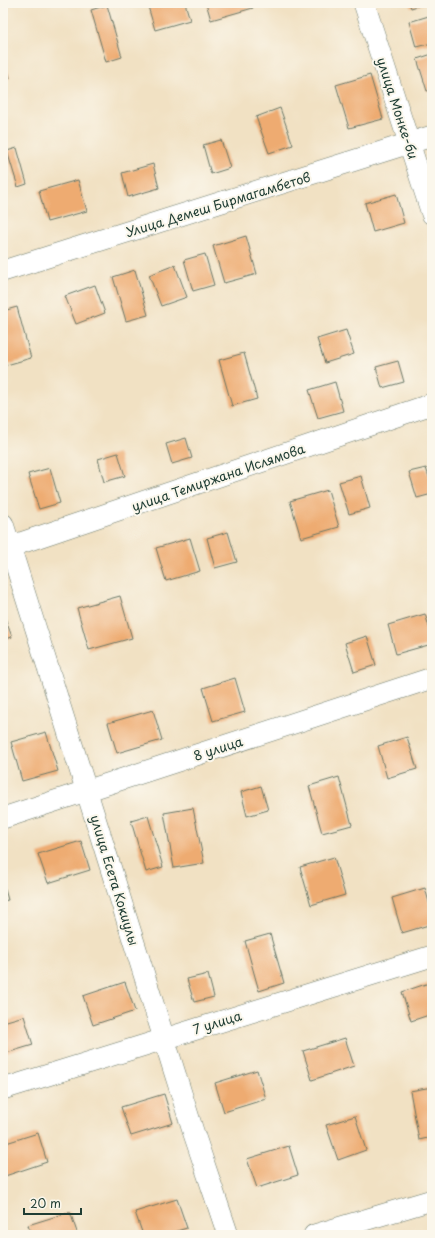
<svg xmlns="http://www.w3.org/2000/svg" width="435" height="1238" viewBox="0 0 435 1238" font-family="'Playpen Sans',sans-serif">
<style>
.building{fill:#eeab71}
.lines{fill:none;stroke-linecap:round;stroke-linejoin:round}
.minor-casing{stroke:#687666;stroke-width:22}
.minor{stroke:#fff;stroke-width:21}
.labels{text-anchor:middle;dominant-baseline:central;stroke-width:4;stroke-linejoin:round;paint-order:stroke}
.street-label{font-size:13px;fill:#1f3d34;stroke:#fbf7ec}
</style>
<rect width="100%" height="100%" fill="#fbf7ec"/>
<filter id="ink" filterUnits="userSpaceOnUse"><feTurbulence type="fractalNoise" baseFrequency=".025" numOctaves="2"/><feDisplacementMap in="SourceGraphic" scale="8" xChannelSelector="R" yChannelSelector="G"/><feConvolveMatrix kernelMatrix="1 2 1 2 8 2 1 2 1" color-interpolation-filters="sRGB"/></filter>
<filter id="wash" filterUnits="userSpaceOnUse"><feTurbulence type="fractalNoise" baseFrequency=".012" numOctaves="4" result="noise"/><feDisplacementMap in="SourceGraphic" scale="16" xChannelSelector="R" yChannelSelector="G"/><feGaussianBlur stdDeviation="0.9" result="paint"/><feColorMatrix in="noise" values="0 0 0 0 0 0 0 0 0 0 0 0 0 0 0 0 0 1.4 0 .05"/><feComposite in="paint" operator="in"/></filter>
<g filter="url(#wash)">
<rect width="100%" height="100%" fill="#f1e1c3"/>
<g id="blocks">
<!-- building -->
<g class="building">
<polygon points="147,3 185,3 190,20 155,30"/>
<polygon points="206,3 252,3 253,8 211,20"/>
<polygon points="409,3 427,3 411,8"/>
<polygon points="107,5 122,57 106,62 91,10"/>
<polygon points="432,15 432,43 416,47 409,22"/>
<polygon points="432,54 432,90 427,91 417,59"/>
<polygon points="3,55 10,78 3,80"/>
<polygon points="370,75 383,119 349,128 336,85"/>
<polygon points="280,108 293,145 269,153 256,117"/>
<polygon points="221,140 230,168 211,174 203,145"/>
<polygon points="17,148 27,184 18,187 7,151"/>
<polygon points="153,164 159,188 128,197 122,173"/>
<polygon points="78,180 87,211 47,222 39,191"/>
<polygon points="396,194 404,223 373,232 365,203"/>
<polygon points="246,236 257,274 224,283 213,246"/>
<polygon points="205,254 214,285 193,291 184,260"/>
<polygon points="175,265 187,297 161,306 149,275"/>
<polygon points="135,270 148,315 126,321 113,277"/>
<polygon points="95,285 105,313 76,324 65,296"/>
<polygon points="17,307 31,358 3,366 3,311"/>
<polygon points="346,330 354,354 325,363 317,339"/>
<polygon points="244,353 257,399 232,406 219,360"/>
<polygon points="398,361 404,382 382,388 376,367"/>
<polygon points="335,382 343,411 318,418 309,390"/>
<polygon points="186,438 192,458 172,464 166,444"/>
<polygon points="118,453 125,476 104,482 98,459"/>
<polygon points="50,468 60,503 39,509 28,474"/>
<polygon points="426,468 432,486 432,494 417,498 409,472"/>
<polygon points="361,476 370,508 349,514 339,482"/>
<polygon points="328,490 339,527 301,538 290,501"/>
<polygon points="228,532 237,562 215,568 207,538"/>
<polygon points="190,538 200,571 166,581 156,548"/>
<polygon points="120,596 132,638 89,650 77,608"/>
<polygon points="3,612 12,637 3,640"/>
<polygon points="425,614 432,636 432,644 396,654 388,625"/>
<polygon points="367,636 376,665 354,672 345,643"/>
<polygon points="235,678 245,712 213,721 203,688"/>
<polygon points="153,710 162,740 117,753 108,723"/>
<polygon points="46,732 58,771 22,781 11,742"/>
<polygon points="407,737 417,769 387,778 378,746"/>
<polygon points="339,777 352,825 322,833 309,786"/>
<polygon points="261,786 268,810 247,816 241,792"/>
<polygon points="193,808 204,863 174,868 164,813"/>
<polygon points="148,816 163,867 146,872 131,821"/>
<polygon points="81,841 90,870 48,883 38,854"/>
<polygon points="334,857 345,895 311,905 300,867"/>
<polygon points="3,882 8,900 3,901"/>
<polygon points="425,888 432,913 432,924 402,933 392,898"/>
<polygon points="270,934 284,983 259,991 245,941"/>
<polygon points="208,974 214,997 194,1002 187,979"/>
<polygon points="125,982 135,1011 93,1025 83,996"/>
<polygon points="432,982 432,1014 411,1021 402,992"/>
<polygon points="24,1016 33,1045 3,1054 3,1022"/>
<polygon points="345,1038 354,1066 312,1080 303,1051"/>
<polygon points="257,1070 266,1099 224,1112 215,1083"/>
<polygon points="432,1087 432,1137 419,1140 410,1091"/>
<polygon points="164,1094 173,1123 131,1136 121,1107"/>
<polygon points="355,1116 366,1150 338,1160 326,1125"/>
<polygon points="38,1133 47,1162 5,1176 3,1169 3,1144"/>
<polygon points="289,1146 298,1175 257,1188 247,1159"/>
<polygon points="177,1199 187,1228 163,1235 143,1235 135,1212"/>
<polygon points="70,1212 78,1235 31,1235 28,1225"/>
</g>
</g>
</g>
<g filter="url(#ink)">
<use href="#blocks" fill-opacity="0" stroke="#687666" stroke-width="1"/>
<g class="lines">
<!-- minor casing -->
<g class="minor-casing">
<g id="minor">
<polyline points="364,3 432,214"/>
<polyline points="3,271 432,136"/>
<polyline points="3,524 193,1131 228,1235"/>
<polyline points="3,549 432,404"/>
<polyline points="3,818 432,678"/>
<polyline points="3,1089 432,956"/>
<polyline points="314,1235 432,1200"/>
</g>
</g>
<!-- minor -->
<use href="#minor" class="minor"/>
</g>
</g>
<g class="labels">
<!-- street labels -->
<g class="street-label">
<text transform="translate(398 108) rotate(72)">улица Монке-би</text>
<text transform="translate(218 204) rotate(-17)">Улица Демеш Бирмагамбетов</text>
<text transform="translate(218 477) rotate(-19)">улица Темиржана Ислямова</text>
<text transform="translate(218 748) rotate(-18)">8 улица</text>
<text transform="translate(115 880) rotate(73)">улица Есета Кокиулы</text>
<text transform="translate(217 1022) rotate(-17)">7 улица</text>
</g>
</g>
<!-- margin -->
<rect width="435" height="1238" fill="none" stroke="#fbf7ec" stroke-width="16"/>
<!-- scale -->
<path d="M24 1208v6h57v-6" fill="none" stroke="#1f3d34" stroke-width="2"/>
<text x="30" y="1208" font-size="12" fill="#1f3d34" stroke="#fbf7ec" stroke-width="3" paint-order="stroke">20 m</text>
</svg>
